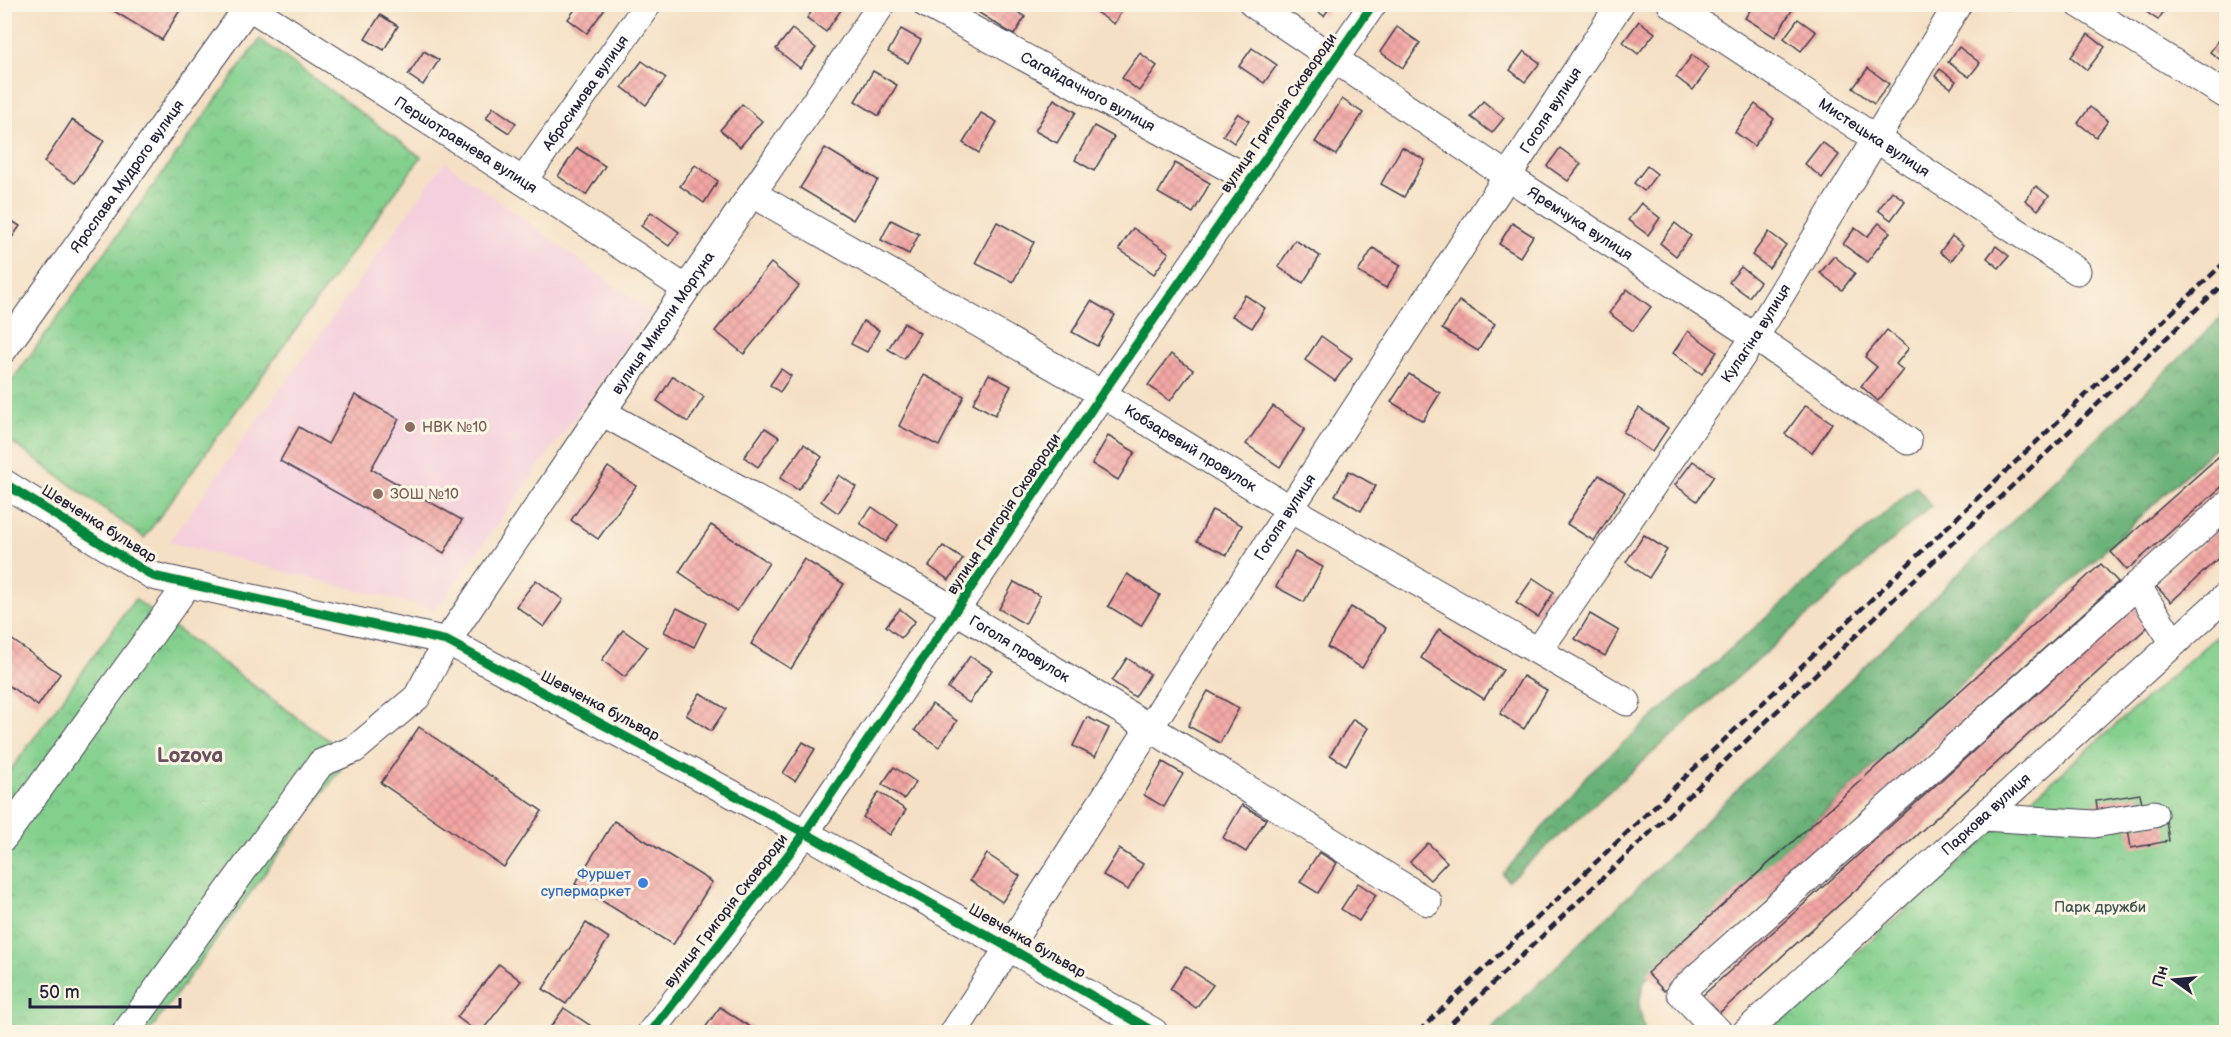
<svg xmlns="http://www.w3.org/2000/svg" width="2231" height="1037" viewBox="0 0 2231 1037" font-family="'Balsamiq Sans',sans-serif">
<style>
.built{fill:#f4cfdd}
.forest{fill:url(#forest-crowns);stroke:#466a5a;stroke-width:1.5}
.park{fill:url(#park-crowns);stroke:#527864;stroke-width:1.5}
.building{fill:url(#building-cross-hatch)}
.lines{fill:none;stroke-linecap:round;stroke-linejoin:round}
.minor-casing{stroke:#423e50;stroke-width:29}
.minor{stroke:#fff;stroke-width:27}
.rail{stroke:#22223b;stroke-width:4.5;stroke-dasharray:9 4.5;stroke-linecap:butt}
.cycleway-casing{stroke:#fcf5e5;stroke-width:13}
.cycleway{stroke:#00873e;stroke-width:9}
.education-dot{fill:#8d6e63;stroke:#fcf5e5;stroke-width:2}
.shop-dot{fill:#3f7fe0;stroke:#fcf5e5;stroke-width:2}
.labels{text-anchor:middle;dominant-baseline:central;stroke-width:6;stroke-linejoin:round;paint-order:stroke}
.street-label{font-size:15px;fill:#22223b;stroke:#fcf5e5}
.education-label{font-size:15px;fill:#785e54;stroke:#fcf5e5;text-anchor:start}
.shop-label{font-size:15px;fill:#366cbe;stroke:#fcf5e5;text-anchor:end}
.park-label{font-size:15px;fill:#3f5654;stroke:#fcf5e5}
.district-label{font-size:21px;font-weight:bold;fill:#6b5160;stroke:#fcf5e5}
</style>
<defs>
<pattern id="forest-crowns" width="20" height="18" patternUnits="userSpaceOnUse" patternTransform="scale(1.5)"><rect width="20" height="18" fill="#6ab278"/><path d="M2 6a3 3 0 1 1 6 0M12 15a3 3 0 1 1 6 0" fill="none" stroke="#579064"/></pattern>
<pattern id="park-crowns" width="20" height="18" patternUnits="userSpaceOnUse" patternTransform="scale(1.5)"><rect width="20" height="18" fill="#83cf8d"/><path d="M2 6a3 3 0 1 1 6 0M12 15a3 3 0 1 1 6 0" fill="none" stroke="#71b17b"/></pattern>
<pattern id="building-cross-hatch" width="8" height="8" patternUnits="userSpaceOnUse" patternTransform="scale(1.5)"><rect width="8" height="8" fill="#f3a7a4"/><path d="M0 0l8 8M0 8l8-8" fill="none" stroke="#d08f8e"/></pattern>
</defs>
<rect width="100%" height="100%" fill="#fcf5e5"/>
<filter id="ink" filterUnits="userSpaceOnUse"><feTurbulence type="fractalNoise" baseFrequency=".0167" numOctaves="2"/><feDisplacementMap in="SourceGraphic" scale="12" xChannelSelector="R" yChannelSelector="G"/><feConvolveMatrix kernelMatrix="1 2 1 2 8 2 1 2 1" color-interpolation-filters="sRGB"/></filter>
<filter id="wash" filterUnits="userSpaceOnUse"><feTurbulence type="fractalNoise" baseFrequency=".008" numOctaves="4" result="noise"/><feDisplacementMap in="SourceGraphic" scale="24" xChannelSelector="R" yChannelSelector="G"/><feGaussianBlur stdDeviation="1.35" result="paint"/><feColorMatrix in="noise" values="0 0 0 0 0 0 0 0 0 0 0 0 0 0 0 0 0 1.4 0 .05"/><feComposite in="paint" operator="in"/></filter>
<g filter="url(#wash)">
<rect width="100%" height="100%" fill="#f5e0c5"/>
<!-- built -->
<polygon class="built" points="445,162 651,312 435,610 169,542"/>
<!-- forest -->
<g class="forest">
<polygon points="2226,313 2226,437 1644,981 1639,1005 1645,1032 1489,1032"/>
<polygon points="1916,486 1931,506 1508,881 1503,874 1588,774"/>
</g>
<!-- park -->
<g class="park">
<polygon points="260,39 421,157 144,538 5,437 5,390"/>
<polygon points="135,599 350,756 149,1032 5,1032 5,778"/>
<polygon points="2226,628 2226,1032 1766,1032"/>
</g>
<g id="blocks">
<!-- building -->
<g class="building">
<polygon points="579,4 596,4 604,10 587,33 568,19"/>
<polygon points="817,4 845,4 826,32 807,18"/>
<polygon points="976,4 1006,4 1025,17 1014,35 973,9"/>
<polygon points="1097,4 1126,4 1114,24 1093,10"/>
<polygon points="1308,4 1332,4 1324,16"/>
<polygon points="1754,4 1796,4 1775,37 1745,18"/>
<polygon points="2002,4 2014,4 2009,10"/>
<polygon points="2145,4 2169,4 2158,20 2142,9"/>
<polygon points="108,5 183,5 162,40 107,7"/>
<polygon points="380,15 398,26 384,50 365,39"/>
<polygon points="1798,19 1816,32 1801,51 1784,38"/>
<polygon points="1639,21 1655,33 1638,54 1623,42"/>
<polygon points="1397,27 1420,43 1403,68 1380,52"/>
<polygon points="792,29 816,48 800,68 776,49"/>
<polygon points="901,29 921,40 908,63 888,52"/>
<polygon points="2226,31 2226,64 2210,52"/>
<polygon points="2088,34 2105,47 2087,70 2071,57"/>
<polygon points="1959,47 1980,63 1969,77 1948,62"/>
<polygon points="1252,48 1277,65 1264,83 1239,66"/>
<polygon points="424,51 439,60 423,85 408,75"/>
<polygon points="1524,51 1540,63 1525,82 1510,70"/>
<polygon points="1140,53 1157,66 1139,91 1122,78"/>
<polygon points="1692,55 1709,68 1693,90 1676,77"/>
<polygon points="642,61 666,78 646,105 622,87"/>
<polygon points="1868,68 1889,84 1874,104 1853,88"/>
<polygon points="1940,69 1956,81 1951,88 1935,76"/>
<polygon points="873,71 897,85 879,116 855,101"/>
<polygon points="1054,99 1076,112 1057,143 1035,131"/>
<polygon points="1342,99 1363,113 1336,155 1315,142"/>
<polygon points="1483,101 1504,118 1492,133 1471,117"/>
<polygon points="742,104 762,121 740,147 720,130"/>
<polygon points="1755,104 1774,119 1754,146 1735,132"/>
<polygon points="493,107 516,123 509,133 486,118"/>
<polygon points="2090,107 2108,121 2096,137 2078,123"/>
<polygon points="981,113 997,122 979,153 963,143"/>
<polygon points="1238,113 1249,121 1234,143 1223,135"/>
<polygon points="72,120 104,141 75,183 44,162"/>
<polygon points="1094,126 1114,137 1094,171 1075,160"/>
<polygon points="1822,142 1839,155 1822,178 1805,164"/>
<polygon points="1402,147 1425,160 1404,197 1381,184"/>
<polygon points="577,148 605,166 586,195 558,176"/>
<polygon points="825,148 878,180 853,220 800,188"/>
<polygon points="1560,148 1581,164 1568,181 1547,166"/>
<polygon points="1175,163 1210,183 1193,213 1158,193"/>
<polygon points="695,165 718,181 704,203 680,186"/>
<polygon points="1647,166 1657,174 1644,191 1634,183"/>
<polygon points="2036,186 2049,196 2038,210 2025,200"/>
<polygon points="1892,191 1905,201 1891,220 1878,210"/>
<polygon points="1641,203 1660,218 1648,235 1628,220"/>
<polygon points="651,212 679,232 669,246 641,226"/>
<polygon points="4,216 20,226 4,249"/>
<polygon points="891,220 919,234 909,254 881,240"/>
<polygon points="997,222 1034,242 1013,282 975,263"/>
<polygon points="1512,223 1533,236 1520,257 1499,244"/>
<polygon points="1675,223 1691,236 1676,256 1660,243"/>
<polygon points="1879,223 1890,232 1867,262 1843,244 1855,228 1867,237"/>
<polygon points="1133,228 1169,253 1154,274 1119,249"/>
<polygon points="1769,232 1786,245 1769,268 1752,255"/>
<polygon points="1952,236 1963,245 1951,261 1940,252"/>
<polygon points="1295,240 1320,256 1303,283 1278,267"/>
<polygon points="1996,246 2009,256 1999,268 1987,258"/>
<polygon points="1373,248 1401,265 1386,288 1358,272"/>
<polygon points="1834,256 1855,273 1842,290 1820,273"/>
<polygon points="771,263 799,286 744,354 715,331"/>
<polygon points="1741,267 1760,282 1749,297 1729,282"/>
<polygon points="1627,289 1651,307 1633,331 1609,313"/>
<polygon points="1245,295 1265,308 1252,328 1232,316"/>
<polygon points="1091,301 1115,315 1097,346 1072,332"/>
<polygon points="1459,301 1495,324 1478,351 1442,329"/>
<polygon points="863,321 879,330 867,352 851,344"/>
<polygon points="904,323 920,333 904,359 888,349"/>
<polygon points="1887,330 1909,348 1896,364 1903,370 1878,401 1861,386 1877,367 1865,357"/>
<polygon points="1688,331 1717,352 1702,374 1673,353"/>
<polygon points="1321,336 1352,358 1335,381 1305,360"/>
<polygon points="1171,354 1193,370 1170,401 1148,385"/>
<polygon points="781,369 791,376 780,392 770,385"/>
<polygon points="989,374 1011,386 995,415 973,403"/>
<polygon points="1409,374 1440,393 1423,421 1391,402"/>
<polygon points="924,375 964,396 939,446 899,426"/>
<polygon points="673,376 704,397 688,422 657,401"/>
<polygon points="355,395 399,419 371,469 462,520 444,553 280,461 299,427 328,444"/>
<polygon points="1806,405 1832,423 1812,453 1785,434"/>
<polygon points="1273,406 1305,429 1280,467 1246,444"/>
<polygon points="1639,408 1668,428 1652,452 1623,432"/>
<polygon points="765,428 779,437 758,467 744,457"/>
<polygon points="1108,436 1135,452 1118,480 1092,464"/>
<polygon points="804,444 822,457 798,490 780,478"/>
<polygon points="2226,450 2226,483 2127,570 2111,552"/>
<polygon points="1693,461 1714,476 1697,501 1675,485"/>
<polygon points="608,467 636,486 598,539 571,520"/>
<polygon points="1349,471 1376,486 1361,511 1335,495"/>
<polygon points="839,475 856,487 838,513 821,501"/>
<polygon points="1599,475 1625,492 1594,541 1567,524"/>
<polygon points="872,507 898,525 886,542 860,523"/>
<polygon points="1212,510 1242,525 1227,555 1197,541"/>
<polygon points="2226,522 2226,551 2171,602 2156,586"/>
<polygon points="711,525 769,563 737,611 679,572"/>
<polygon points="1644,535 1667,550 1649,578 1626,562"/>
<polygon points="943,546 963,559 949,580 929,566"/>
<polygon points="1295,552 1323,567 1304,602 1276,587"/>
<polygon points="804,559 844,584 791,669 751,644"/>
<polygon points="2101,564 2118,582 1664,991 1647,973"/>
<polygon points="1127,574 1160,595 1141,626 1108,606"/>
<polygon points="1533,578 1554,592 1538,617 1516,603"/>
<polygon points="536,580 563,600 544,627 516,606"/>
<polygon points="1014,582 1040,596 1025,624 999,609"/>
<polygon points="2134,606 2151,624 1717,1015 1701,997"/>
<polygon points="1351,607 1386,628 1362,668 1327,647"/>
<polygon points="677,608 706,623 694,647 664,632"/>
<polygon points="900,609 915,621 901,638 886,626"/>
<polygon points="1590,614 1619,631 1605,656 1575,639"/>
<polygon points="1439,629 1503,670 1484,699 1421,658"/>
<polygon points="623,630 647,647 625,677 602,660"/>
<polygon points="4,634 60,674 38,706 4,682"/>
<polygon points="970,656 992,670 969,703 948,688"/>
<polygon points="1127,658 1150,674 1135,697 1112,681"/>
<polygon points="1523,676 1547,690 1524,729 1500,714"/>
<polygon points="1208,691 1239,708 1220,743 1188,726"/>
<polygon points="700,693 726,709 711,731 686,715"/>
<polygon points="932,704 957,721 939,747 915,730"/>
<polygon points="1087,717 1109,728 1095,757 1073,746"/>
<polygon points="1353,719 1368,728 1346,765 1330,755"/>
<polygon points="419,727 542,811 504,867 381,783"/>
<polygon points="803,742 815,749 795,781 783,773"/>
<polygon points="1163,762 1183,774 1164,807 1144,795"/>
<polygon points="894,767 916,782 904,799 882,784"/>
<polygon points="879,792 906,810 890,835 863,817"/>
<polygon points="2140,794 2144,811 2099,819 2096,801"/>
<polygon points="1242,805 1266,819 1246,852 1223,838"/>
<polygon points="614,821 712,882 673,945 575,884"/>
<polygon points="2166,821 2169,841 2131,848 2128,828"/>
<polygon points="1428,843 1447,862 1430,880 1410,862"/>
<polygon points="1119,849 1143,864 1128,890 1103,875"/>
<polygon points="1319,852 1337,863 1318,893 1300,882"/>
<polygon points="987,854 1020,876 1002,902 970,880"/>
<polygon points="1358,883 1376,895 1359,921 1341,909"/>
<polygon points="586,923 609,938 566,1004 543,989"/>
<polygon points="499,964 521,981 481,1032 477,1032 457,1017"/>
<polygon points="1185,966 1213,985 1196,1008 1170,989"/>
<polygon points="720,1007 758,1032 702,1032"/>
<polygon points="564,1008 600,1032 547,1032"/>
</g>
</g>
</g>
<g filter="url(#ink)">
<use href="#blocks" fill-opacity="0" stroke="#423e50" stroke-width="1.5"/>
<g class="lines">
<!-- minor casing -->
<g class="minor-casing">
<g id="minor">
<path id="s1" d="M245,4l278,177 163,108"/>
<path id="s2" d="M926,4l325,176"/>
<path id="s3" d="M1253,4l254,172 248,161 153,104"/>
<path id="s4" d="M1671,4l406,267"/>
<polyline points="2079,4 2226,95"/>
<path id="s5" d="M523,181l125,-177"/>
<path id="s6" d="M753,194l349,200 188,115 337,193"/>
<path id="s7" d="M4,349l246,-345"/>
<path id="s8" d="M602,412l355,199 192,116 279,175"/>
<polyline points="4,483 153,576 447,641 805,833 1008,947 1154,1032"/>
<polyline points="2138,587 2174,643"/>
<path id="s9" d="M1539,650l216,-313 203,-333"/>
<polyline points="1983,817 2094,824 2154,814"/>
<polyline points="4,837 188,584"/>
<path id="s10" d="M126,1032l195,-269 34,-14 62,-52 30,-56 155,-229 280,-408"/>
<polyline points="651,1032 805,833 1102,394 1373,4"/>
<path id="s11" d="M954,1032l336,-523 330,-505"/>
<polyline points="1719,1032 1680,992 2226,506"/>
<path id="s12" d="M1746,1032l480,-436"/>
</g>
</g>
<!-- minor -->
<use href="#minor" class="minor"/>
<!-- rail -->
<g class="rail">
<polyline points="1418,1032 2226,261"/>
<polyline points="1442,1032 2226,281"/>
</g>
<!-- cycleway casing -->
<g class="cycleway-casing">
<g id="cycleway">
<polyline points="4,483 153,576 447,641 805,833 1008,947 1154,1032"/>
<polyline points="651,1032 805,833 1102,394 1373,4"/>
</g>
</g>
<!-- cycleway -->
<use href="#cycleway" class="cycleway"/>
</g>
</g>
<!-- markers -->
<g class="education-dot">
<circle cx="410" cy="427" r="6"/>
<circle cx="378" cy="494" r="6"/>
</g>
<circle class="shop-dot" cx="643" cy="883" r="6"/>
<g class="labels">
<!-- street labels -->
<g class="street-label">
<text stroke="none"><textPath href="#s2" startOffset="184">Сагайдачного вулиця</textPath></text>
<text stroke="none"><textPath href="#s5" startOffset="108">Абросимова вулиця</textPath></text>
<text stroke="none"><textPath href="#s11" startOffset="1098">Гоголя вулиця</textPath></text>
<text transform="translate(1279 113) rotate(-55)">вулиця Григорія Сковороди</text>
<text stroke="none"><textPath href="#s4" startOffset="243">Мистецька вулиця</textPath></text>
<text stroke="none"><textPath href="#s1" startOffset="262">Першотравнева вулиця</textPath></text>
<text stroke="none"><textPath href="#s7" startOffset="212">Ярослава Мудрого вулиця</textPath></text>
<text stroke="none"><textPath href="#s3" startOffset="394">Яремчука вулиця</textPath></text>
<text stroke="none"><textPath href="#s10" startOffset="898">вулиця Миколи Моргуна</textPath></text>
<text stroke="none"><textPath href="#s9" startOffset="384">Кулагіна вулиця</textPath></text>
<text stroke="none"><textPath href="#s6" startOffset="506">Кобзаревий провулок</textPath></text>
<text transform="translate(1004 514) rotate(-56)">вулиця Григорія Сковороди</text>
<text stroke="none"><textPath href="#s11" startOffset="612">Гоголя вулиця</textPath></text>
<text transform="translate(99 524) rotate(32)">Шевченка бульвар</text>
<text stroke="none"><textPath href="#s8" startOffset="480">Гоголя провулок</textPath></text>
<text transform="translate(600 706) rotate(28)">Шевченка бульвар</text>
<text stroke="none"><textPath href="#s12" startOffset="324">Паркова вулиця</textPath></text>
<text transform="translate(726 911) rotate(-52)">вулиця Григорія Сковороди</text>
<text transform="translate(1027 941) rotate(30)">Шевченка бульвар</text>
</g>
<!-- education labels -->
<g class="education-label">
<text x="422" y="427">НВК №10</text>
<text x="390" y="494">ЗОШ №10</text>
</g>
<!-- shop labels -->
<g class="shop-label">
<text x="631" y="874">Фуршет<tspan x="631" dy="17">супермаркет</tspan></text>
</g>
<!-- park labels -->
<g class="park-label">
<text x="2100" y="907">Парк дружби</text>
</g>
<!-- district labels -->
<g class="district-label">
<text x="190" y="755">Lozova</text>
</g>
</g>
<!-- margin -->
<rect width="2231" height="1037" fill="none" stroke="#fcf5e5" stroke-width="24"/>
<!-- north arrow -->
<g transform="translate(2174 980) rotate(285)" stroke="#fcf5e5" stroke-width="4.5" paint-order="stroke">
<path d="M0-4.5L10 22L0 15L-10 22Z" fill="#22223b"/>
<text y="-9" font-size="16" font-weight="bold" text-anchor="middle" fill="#22223b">Пн</text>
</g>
<!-- scale -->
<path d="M30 998v9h150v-9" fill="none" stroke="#22223b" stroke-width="3"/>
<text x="39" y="998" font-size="18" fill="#22223b" stroke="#fcf5e5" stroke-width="4.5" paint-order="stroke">50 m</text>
</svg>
